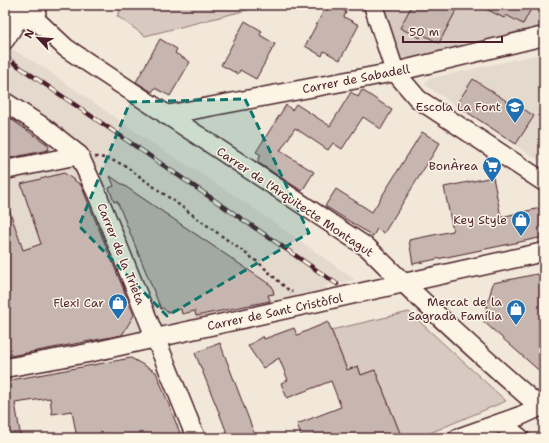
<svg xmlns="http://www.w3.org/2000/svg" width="549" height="443" viewBox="0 0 549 443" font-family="'Shantell Sans',sans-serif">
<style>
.built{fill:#e4d9cd}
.green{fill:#d8cac0;stroke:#917476}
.building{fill:#c7b6af;stroke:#4a1f2b}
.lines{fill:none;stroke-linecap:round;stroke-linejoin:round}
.minor-casing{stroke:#4a1f2b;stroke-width:21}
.path{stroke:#4a1f2b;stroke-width:2.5;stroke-dasharray:3 3;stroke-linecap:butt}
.minor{stroke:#fcf5e5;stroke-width:18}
.rail-casing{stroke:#4a1f2b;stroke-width:4.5}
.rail{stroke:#fcf5e5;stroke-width:3;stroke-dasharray:9;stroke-linecap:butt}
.marked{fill:#0f766e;fill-opacity:0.2;stroke:#0f766e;stroke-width:3;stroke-dasharray:8 5;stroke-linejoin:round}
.labels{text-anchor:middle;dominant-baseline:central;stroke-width:3;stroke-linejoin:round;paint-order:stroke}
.street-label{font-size:12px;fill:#4a1f2b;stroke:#fcf5e5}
.poi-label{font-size:12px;fill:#4a1f2b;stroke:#fcf5e5;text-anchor:end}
</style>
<rect width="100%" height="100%" fill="#f1e8da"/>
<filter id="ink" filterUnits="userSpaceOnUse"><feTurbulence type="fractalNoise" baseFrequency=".025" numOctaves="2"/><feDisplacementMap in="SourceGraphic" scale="8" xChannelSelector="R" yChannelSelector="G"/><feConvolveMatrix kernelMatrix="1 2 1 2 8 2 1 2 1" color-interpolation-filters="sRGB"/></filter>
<g filter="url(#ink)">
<!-- built -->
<g class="built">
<polygon points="5,45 38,64 148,140 248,204 355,280 324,286 335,295 5,364"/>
<polygon points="544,53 544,164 425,85 428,79"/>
</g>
<!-- green -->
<g class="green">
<polygon points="123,5 267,5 145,36 117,16"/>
<polygon points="376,5 544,5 544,28 396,63"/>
<polygon points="409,312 506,401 418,438 402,438 375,370 361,375 358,366 347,370 331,330"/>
</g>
<!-- building -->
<g class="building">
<polygon points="327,5 334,5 346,12 344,17 359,25 340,60 324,51 322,56 305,46"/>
<polygon points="412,5 459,5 439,43 422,34 420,38 400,28"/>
<polygon points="478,5 533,5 523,24 506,15 504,18"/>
<polygon points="245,21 262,31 260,35 275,44 256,79 240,70 238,74 221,65"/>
<polygon points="160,39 177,49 175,53 190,62 170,96 155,88 152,92 136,82"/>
<polygon points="473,79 511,104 513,102 534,116 516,144 456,105"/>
<polygon points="362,90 392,110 381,129 363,117 342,149 333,143 328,150 295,128 280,151 314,172 302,191 257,162 261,155 256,152 286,105 292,110 296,104 330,126 351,92 358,97"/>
<polygon points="5,115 47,144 49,146 48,150 5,159"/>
<polygon points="422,132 440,143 384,233 377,229 373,236 325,206 336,189 372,212"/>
<polygon points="64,173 81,185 134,315 122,335 5,357 5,203 7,203 23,250 41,244 21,184"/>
<polygon points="110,176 272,286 274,294 268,295 270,301 196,316 195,311 182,314 181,309 167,312 163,308 161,309 117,201 114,202 109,188 114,186"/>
<polygon points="493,177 501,217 540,208 544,227 544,237 413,264 409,240 453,231 444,187"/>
<polygon points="542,273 544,282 544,375 483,321 493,283"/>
<polygon points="328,322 347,370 358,366 361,375 375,370 402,438 302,438 297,424 341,407 331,381 287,398 281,383 288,380 279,358 263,368 248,346 263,336 264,339 294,328 297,335"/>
<polygon points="220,343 234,380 256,438 229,438 220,415 195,353"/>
<polygon points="131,358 156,372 182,438 77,438 72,411 52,414 50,398 15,403 21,438 5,438 5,379 11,379 11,380"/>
</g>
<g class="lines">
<!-- minor casing -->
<g class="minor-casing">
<g id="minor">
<path d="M21,5c-10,17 19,22 15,2"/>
<polyline points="373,5 395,72 418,99 544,182"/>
<path d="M34,18l32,30 302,200c55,55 113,108 172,159"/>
<polyline points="5,40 20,16"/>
<polyline points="5,102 45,128 79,155 97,194 196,438"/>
<polyline points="166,115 395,72 544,36"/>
<polyline points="5,170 79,155"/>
<polyline points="5,368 88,353 544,252"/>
<polyline points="501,423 520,438"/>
<polyline points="458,438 520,416 544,405"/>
</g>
</g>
<!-- path -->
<polyline class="path" points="95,157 106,158 124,165 259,263 286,288 292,292"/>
<!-- minor -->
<use href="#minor" class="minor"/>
<!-- rail casing -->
<g class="rail-casing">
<polyline id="rail" points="5,57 337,284"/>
</g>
<!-- rail -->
<use href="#rail" class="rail"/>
</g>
</g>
<!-- marked area -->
<path class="marked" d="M245,99l64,134 -142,83 -88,-90 51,-124z"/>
<!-- icons -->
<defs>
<g id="school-pin" transform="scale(1)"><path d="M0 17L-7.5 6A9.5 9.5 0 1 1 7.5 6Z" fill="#1f6fb2" stroke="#fcf5e5"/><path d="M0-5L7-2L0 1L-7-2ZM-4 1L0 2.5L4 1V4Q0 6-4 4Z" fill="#fff"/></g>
<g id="supermarket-pin" transform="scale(1)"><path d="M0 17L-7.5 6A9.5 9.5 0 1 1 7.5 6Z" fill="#1f6fb2" stroke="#fcf5e5"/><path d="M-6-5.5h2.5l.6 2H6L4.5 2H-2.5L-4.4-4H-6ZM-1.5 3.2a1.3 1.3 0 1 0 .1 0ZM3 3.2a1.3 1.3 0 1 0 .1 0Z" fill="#fff"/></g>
<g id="shop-pin" transform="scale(1)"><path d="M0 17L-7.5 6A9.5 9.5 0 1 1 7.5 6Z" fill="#1f6fb2" stroke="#fcf5e5"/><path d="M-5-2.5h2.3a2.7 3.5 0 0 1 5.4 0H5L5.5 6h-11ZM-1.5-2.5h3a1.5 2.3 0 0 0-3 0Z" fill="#fff"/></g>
</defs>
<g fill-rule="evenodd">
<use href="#school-pin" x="515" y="107"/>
<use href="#supermarket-pin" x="492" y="166"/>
<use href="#shop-pin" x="521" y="220"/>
<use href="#shop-pin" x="118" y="303"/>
<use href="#shop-pin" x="516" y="309"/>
</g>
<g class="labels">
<!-- street labels -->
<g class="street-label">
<text transform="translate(356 79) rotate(-11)">Carrer de Sabadell</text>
<text transform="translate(295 202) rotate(34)">Carrer de l'Arquitecte Montagut</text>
<text transform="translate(121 254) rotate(68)">Carrer de la Trieta</text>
<text transform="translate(275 312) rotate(-12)">Carrer de Sant Cristòfol</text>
</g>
<!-- poi labels -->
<g class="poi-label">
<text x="501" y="107">Escola La Font</text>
<text x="478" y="166">BonÀrea</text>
<text x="507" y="220">Key Style</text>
<text x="502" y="302">Mercat de la<tspan x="502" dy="14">Sagrada Família</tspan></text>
<text x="104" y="303">Flexi Car</text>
</g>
</g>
<!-- margin -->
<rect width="549" height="443" fill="none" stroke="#fcf5e5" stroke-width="20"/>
<rect x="10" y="10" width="529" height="423" fill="none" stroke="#4a1f2b" stroke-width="1.5" filter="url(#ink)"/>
<!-- north arrow -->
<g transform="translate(38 38) rotate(296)" stroke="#fcf5e5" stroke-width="3" paint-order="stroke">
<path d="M0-3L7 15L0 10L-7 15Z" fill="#4a1f2b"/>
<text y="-6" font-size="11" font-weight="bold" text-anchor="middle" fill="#4a1f2b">N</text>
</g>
<!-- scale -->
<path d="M403 36v6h99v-6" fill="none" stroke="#4a1f2b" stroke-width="2"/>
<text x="409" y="36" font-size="12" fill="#4a1f2b" stroke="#fcf5e5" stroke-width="3" paint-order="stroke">50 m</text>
</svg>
